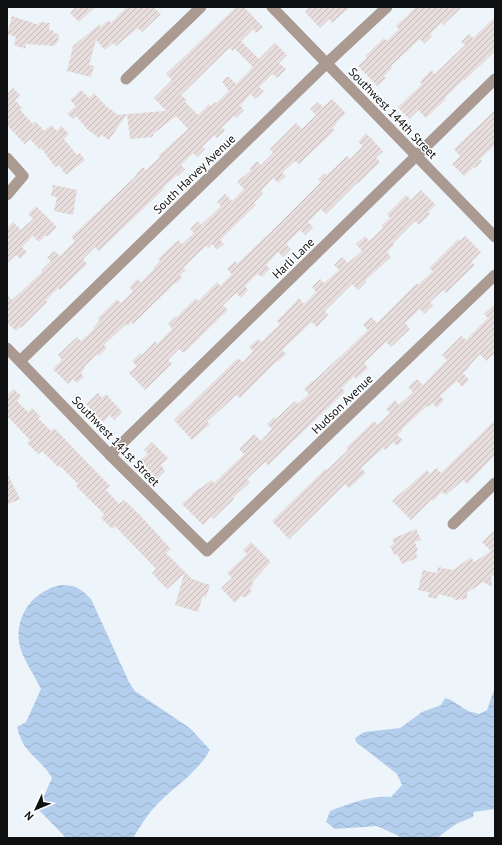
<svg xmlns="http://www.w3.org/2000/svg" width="502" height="845" viewBox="0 0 502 845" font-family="'PT Sans',sans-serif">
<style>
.water{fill:url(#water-waves)}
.building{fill:url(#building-hatch);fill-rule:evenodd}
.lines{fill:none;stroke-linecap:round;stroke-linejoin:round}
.minor{stroke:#aa9a91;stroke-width:11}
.labels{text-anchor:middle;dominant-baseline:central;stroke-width:3;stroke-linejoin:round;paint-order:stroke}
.street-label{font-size:12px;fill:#0e1011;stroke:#fff}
</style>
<defs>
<pattern id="water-waves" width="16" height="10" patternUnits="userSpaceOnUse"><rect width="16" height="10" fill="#b4cfee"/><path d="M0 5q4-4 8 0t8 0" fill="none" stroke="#9ab1cb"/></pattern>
<pattern id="building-hatch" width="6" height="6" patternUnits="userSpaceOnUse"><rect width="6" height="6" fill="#e6dddc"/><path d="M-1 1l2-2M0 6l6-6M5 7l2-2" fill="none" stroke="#c4bdbc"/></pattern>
</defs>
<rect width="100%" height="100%" fill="#eef5fa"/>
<!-- water -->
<g class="water">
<path d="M61,585c15,0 20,4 30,14l38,83 6,9 56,38 19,21c-15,26 -39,38 -58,60 -7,8 -13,19 -19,28h-67l-28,-29 14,-31c-8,-15 -25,-24 -31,-39 -2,-4 -3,-8 -4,-12l9,-5 15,-33c-6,-13 -15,-25 -20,-39 -8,-23 4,-50 26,-60 4,-3 10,-4 14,-5z"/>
<path d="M494,690l1,119 -21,3 -1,5 -17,7 -19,14h-34l-26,-12 -42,3 -9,-7 4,-11c17,-7 43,-16 61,-14l11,-12 -5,-11 -41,-32 -1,-4 9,-6 36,-4 22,-16 19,-7 4,-7 6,2 17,11 11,3 8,-4z"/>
</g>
<!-- building -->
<g class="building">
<polygon points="76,7 95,7 79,22 70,13"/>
<polygon points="127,7 153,7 161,14 142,32 138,28 116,46 113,43 105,50 96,40 89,65 94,66 91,77 67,71 73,46 101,23 99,28 109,20 111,23"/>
<path d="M236,7h8l19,20 -7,6 -3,-4 -12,12 18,18 16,-16 12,12 -8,8 7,6 -9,9 -4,-4 -14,13 5,4 -9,8 -4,-5 -11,12 4,4 -8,8 -2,-2 -12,11 3,3 -8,8 -3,-3 -12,12 3,2 -8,8 -4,-4 -12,12 4,4 -7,7 -1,-1 -14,13 1,1 -65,62 -4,-4 -12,12 4,5 -27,26 -2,-2 -12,12 1,2 -26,26 -1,-1 -4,4 -9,-8v-28l5,5 30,-28 -1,-1 10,-10 -4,-3 7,-7 6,5 15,-15 -4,-4 66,-62 -1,-1 7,-7 3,3 14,-13 -2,-1 30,-27 -12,-13 -23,18v3l-23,2 -3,-25 39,-3 -12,-13 18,-18 -6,-6zM229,48l4,3 2,-2 18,18 -17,17 -7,-7h-3l-4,5 7,9 -13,12 -1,-1 -4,4 -2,-2 -11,11 -13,-13 2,-2 -6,-5z"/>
<polygon points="310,7 350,7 332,23 329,19 320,28 305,12"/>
<polygon points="416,7 462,7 443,25 441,23 430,34 432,36 424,44 420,39 408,50 391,66 392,68 384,76 386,78 377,86 358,66 367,58 365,56 384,38 387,41 399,29 396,26"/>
<polygon points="12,16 39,25 39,22 50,23 49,30 53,30 53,33 59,34 58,42 54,46 26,44 25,49 14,45 16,37 7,34"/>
<polygon points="495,17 495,51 464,81 463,80 445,98 446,99 426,118 418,110 409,119 398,107 422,84 420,82 431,70 435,74 465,45 461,42 469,34 473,38"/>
<polygon points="13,88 20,95 15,100 22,108 20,110 33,124 35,121 44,131 51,125 57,131 61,126 69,134 64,139 77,155 80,153 85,160 66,175 59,165 55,167 42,149 40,150 30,139 25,144 17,136 7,125 7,92 8,93"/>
<polygon points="81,90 89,98 94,93 106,106 118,115 127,114 109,140 101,135 99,138 88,130 76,116 73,119 67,114 76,106 70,100"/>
<polygon points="332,99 346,113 336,123 337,124 332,128 335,130 299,164 295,161 282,173 286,176 278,183 273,178 261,191 263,193 254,203 256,205 220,240 224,244 217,250 212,244 208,248 206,246 183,268 186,270 180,275 182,278 176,284 175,283 133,324 131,322 128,326 126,324 104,345 107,348 99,356 97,354 84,367 85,368 81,373 84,377 77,383 73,379 68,384 53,369 62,360 58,355 77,337 81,341 94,329 93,328 100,320 98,318 117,299 121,303 133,291 129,287 137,279 141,282 154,269 153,268 160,261 158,259 178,240 182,244 194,233 190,229 198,221 201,225 221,206 217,202 225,194 232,201 244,189 237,182 251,170 250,168 257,161 261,165 273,153 270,149 296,123 302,129 316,115 310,109 318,102 323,107"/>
<polygon points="495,110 495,145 480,159 482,161 475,168 474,167 464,176 452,164 460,156 454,149"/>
<polygon points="366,133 383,151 376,158 380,162 357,184 357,183 326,214 321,209 308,222 313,227 305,235 300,230 286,244 291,249 283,257 278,252 266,265 270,269 262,277 257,274 245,286 248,290 241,298 236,293 223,305 228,310 184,353 179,349 168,360 172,364 145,390 129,373 137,366 132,361 140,353 142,355 155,341 157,344 172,329 168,324 175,317 176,318 196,298 198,301 217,282 220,286 232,274 227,269 235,261 237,264 283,220 321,182 318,180 325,173 327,175 347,156 350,159 363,146 358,142"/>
<polygon points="53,185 77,190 73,215 54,211 57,197 51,196"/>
<polygon points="421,190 436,205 428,212 430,214 419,225 415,221 393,243 394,245 387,252 391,257 365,281 366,282 358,290 352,284 325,311 328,315 317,327 312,322 282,350 286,354 278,362 277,361 240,398 236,395 207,422 210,424 192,440 174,420 238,358 243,362 253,351 249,347 258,339 261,342 280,324 277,321 299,298 304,304 316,292 312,287 320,279 324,283 339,270 334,265 342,257 348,263 362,251 356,244 365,236 369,241 383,228 381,226 390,218 387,214 406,195 411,200"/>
<polygon points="36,206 57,227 47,237 46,235 39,242 33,236 22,247 27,252 20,259 16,255 7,263 7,228 13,222 21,230 33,219 28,214"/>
<polygon points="465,236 481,252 471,262 475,265 446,293 443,290 430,302 433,305 424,314 420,309 405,323 410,329 391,347 386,342 364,363 368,368 356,379 354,376 342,388 345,392 268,465 265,462 247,479 250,482 233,498 234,499 213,519 211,517 203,525 182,504 199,488 200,489 211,480 214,483 244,454 239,449 254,434 261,441 272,429 267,424 274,417 276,419 295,401 298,404 309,394 304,389 312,381 313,382 368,330 363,325 371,317 377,323 417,283 418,285 433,271 429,268 458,239 460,241"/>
<polygon points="495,304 495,353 486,361 480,354 469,366 470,367 463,373 469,380 462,387 457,381 440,396 444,400 437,408 432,403 428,407 427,406 401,430 402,431 397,435 403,440 397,446 393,442 385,450 383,448 361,468 366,473 349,488 345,484 289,539 272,521 325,469 327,470 348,450 346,448 374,421 378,425 390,413 386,409 395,400 399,405 413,392 408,387 417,379 423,385 447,360 442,355 461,336 466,340 488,318 484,314"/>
<polygon points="14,389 21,396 17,401 28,412 32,408 40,416 38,418 51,431 54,428 110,486 106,490 119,504 124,500 138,513 171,549 166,553 192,579 210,585 206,597 203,596 198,612 175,605 184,574 167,589 152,573 156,569 115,526 112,529 101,518 104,514 76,486 78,484 60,466 58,467 42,451 38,454 27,443 30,440 7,416 7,395"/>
<polygon points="98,393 102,398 106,394 122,412 114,420 110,415 103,422 86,404"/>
<polygon points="495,420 495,455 467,484 463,480 446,495 442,492 433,501 432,499 411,520 392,501 427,470 430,474 436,468 441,473"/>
<polygon points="152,442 168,458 161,465 165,471 157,479 140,460 148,454 144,450"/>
<polygon points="7,473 20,499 7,505"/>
<polygon points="416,529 421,540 415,542 418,551 416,552 417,558 402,564 397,554 394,555 390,546 394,544 392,539"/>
<polygon points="495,530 495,574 491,576 492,587 483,582 467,593 467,599 455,600 454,598 438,594 437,599 428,597 429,592 418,590 423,570 437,573 438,567 453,570 471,557 474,562 491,551 482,542"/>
<polygon points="251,542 271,562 252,582 254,584 250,589 252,591 245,598 242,596 235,603 221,588 232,578 227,573 247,554 243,550"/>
</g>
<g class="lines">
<!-- minor -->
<g class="minor">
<polyline points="272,7 495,237"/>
<polyline points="126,79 201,7"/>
<polyline points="7,158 23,176 7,195"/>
<polyline points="7,348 110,455 207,551 495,275"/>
<polyline points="20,361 327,63 387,7"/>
<polyline points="110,455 495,79"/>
<polyline points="453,524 495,483"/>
</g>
</g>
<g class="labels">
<!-- street labels -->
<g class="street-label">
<text transform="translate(393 113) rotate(46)">Southwest 144th Street</text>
<text transform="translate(194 174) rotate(-44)">South Harvey Avenue</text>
<text transform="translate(293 258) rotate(-44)">Harli Lane</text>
<text transform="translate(342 404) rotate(-44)">Hudson Avenue</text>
<text transform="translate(116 441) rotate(46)">Southwest 141st Street</text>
</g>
</g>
<!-- border -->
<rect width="502" height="845" fill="none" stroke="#0e1011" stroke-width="16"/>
<!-- north arrow -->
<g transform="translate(36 809) rotate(226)" stroke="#ffffff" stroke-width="3" paint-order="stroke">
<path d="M0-3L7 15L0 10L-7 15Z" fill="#0e1011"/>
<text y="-6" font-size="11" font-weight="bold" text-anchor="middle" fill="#0e1011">N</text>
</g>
</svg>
